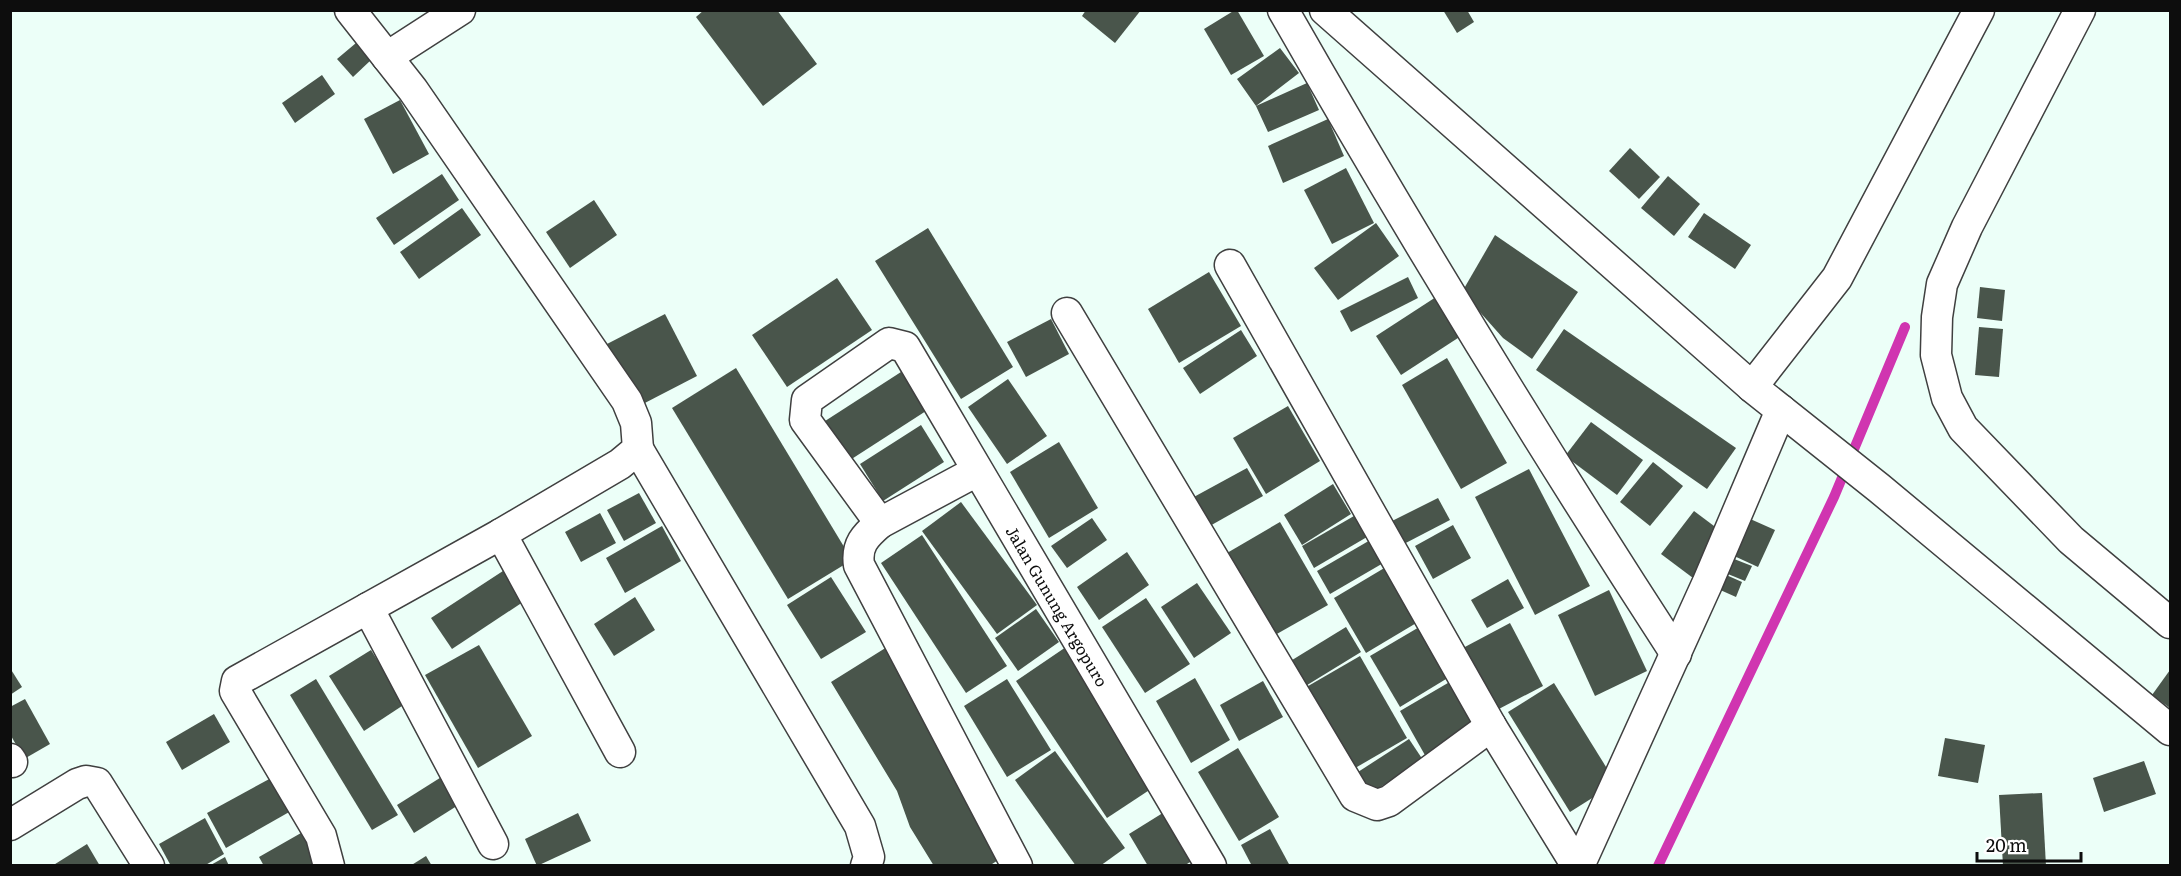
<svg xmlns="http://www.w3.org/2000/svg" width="2181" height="876" viewBox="0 0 2181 876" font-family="Literata,serif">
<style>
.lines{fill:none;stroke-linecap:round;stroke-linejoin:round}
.stream{stroke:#d035b0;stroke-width:10}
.building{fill:#49554b}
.street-casing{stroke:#404040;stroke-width:33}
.street{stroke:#fff;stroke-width:30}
.labels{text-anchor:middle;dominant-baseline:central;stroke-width:6;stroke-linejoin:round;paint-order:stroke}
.street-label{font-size:16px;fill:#0d0d0d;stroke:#fff}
</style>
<rect width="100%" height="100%" fill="#ecfff8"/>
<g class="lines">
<!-- stream -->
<polyline class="stream" points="1658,866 1834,497 1905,327"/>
</g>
<!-- building -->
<g class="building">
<polygon points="704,10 777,10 817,64 763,106 696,17"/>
<polygon points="1086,10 1141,10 1115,43 1082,16"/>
<polygon points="1235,10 1237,10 1264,56 1231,75 1204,29"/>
<polygon points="1443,10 1467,10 1474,22 1457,33"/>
<polygon points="356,43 371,60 353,77 337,59"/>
<polygon points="1280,48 1299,73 1256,106 1307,83 1319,110 1268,132 1256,106 1237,79"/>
<polygon points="322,75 335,94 295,123 282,103"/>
<polygon points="400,100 429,154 393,174 364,119"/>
<polygon points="1328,119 1344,156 1283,183 1268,146"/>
<polygon points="1630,148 1660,177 1639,199 1609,171"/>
<polygon points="1346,168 1374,223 1332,244 1304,190"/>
<polygon points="442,174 459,200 394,245 376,218"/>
<polygon points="1668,176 1700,204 1674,236 1641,208"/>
<polygon points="594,200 617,235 570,268 546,232"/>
<polygon points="462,208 481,235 419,279 400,252"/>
<polygon points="1704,213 1751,245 1735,269 1688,237"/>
<polygon points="1376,223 1399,256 1338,300 1314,268"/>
<polygon points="928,228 1013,367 961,399 875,261"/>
<polygon points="1495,235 1578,292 1532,359 1503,338 1462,292"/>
<polygon points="1209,272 1241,326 1179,363 1148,309"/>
<polygon points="1408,277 1418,298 1351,332 1340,311"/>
<polygon points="837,278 872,330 787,387 752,335"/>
<polygon points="1980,287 2005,290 2002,321 1977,318"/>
<polygon points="1436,297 1461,336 1401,375 1376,336"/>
<polygon points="665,314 697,376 639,406 607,344"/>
<polygon points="1051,319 1069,354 1026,377 1007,342"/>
<polygon points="1979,327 2003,329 1999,377 1975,375"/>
<polygon points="1564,329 1736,448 1707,489 1536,370"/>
<polygon points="1241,330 1257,356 1200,394 1183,368"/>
<polygon points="1447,358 1507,463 1461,489 1402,385"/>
<polygon points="736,368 852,560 788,599 672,408"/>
<polygon points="901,372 926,411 847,462 822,423"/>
<polygon points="1008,379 1047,436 1007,464 968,407"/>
<polygon points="1288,406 1320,461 1266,494 1233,438"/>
<polygon points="1591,422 1643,460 1617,495 1565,456"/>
<polygon points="921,425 944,462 883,501 860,464"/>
<polygon points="1059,442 1098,508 1049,538 1010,472"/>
<polygon points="1653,462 1683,486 1650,526 1620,502"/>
<polygon points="1247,468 1263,496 1208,527 1192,498"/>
<polygon points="1529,469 1590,586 1535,615 1475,497"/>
<polygon points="1333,484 1351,514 1302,545 1284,515"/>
<polygon points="639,493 656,523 624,541 607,510"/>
<polygon points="1438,498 1450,520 1398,547 1386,524"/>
<polygon points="961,502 1037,605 997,634 922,531"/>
<polygon points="1694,511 1726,535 1693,578 1661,554"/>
<polygon points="600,513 616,543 581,562 565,532"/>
<polygon points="1354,516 1367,537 1314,568 1302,546"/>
<polygon points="1092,518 1107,540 1067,568 1051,546"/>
<polygon points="1748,518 1775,530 1758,567 1732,555"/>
<polygon points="1280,522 1328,605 1275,635 1227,553"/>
<polygon points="1453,525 1471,558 1433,579 1415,546"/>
<polygon points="662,526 681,561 625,593 606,558"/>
<polygon points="922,535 1007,666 966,693 881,563"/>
<polygon points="1372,539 1385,562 1330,594 1317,571"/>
<polygon points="1127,552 1149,585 1099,620 1077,587"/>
<polygon points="1729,557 1752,566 1745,581 1723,572"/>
<polygon points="1386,567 1418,622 1366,653 1334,598"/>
<polygon points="506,569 526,600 452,649 431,618"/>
<polygon points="1724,574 1742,582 1736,597 1718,589"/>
<polygon points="831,577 866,632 821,659 787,605"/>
<polygon points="1508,579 1524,608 1487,628 1471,600"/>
<polygon points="1197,583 1231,633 1194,658 1161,607"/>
<polygon points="1609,590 1647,671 1595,696 1558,615"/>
<polygon points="635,597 655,630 614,656 594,624"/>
<polygon points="1146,598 1190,664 1145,693 1102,627"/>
<polygon points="1036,609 1059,642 1018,671 995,638"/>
<polygon points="1510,623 1543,686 1495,711 1463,648"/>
<polygon points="1421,626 1451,676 1400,707 1370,656"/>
<polygon points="1346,627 1361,652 1299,690 1284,665"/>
<polygon points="479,645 532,736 478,768 425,675"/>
<polygon points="887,647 1006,855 989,866 934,866 910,827 897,791 831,682"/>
<polygon points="1066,647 1157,785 1107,818 1016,681"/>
<polygon points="371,650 405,704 364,731 329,676"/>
<polygon points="1360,656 1407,738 1350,771 1303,689"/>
<polygon points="10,668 22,687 10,695"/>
<polygon points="2170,670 2170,708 2152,695"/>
<polygon points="1195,678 1230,740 1191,763 1156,701"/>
<polygon points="316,679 398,815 372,830 290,695"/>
<polygon points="1007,679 1051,750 1007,777 964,706"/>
<polygon points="1453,680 1480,727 1426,757 1400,711"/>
<polygon points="1263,681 1283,717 1239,741 1220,705"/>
<polygon points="1554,683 1616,783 1570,812 1508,712"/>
<polygon points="25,699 50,744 24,759 10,734 10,707"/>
<polygon points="214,714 230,742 182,770 166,742"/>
<polygon points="1945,738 1985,745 1978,783 1938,776"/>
<polygon points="1409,739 1423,760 1371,793 1358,772"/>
<polygon points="1238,748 1279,817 1239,841 1198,772"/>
<polygon points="1055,751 1125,848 1100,866 1076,866 1015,780"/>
<polygon points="2144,761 2156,794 2104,812 2093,778"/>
<polygon points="443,776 460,804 414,833 397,805"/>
<polygon points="273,777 291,811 226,848 207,813"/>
<polygon points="2042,793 2046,866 2003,866 1999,795"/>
<polygon points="1174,806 1202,854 1184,866 1148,866 1129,834"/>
<polygon points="578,813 591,841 537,866 525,839"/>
<polygon points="205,818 224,854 204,866 171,866 159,844"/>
<polygon points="1270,829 1290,866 1252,866 1241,845"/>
<polygon points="301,833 320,866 264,866 259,857"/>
<polygon points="87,844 100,866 52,866"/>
<polygon points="426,856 432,866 410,866"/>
<polygon points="225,857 229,866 209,866"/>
</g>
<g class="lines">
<!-- street casing -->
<g class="street-casing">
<g id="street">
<polyline points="350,10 387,57"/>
<path d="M1283,10c125,219 256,433 393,644"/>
<polyline points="1325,10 1752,387 1879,488 2170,730"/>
<polyline points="2080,10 1967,227 1942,284 1937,317 1936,355 1947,398 1963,428 2071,540 2170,623"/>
<polyline points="1230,265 1491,726 1577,866"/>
<polyline points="1067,313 1355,796 1377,805 1389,801 1491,726"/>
<polyline points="1752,387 1837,278 1979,10"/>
<polyline points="638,449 860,826 869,857 866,866"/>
<polyline points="880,523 977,471"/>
<polyline points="501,534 620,752"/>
<polyline points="368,608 493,844"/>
<polyline points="10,759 12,762"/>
<polyline points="10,825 77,784 86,781 97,783 149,866"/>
<polyline points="329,866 321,836 235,691 237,681 501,534 620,464 638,449 636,423 627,401 413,90 387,57 460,10"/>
<path id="s1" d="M1017,866l-158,-301c-3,-20 6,-29 21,-42l-75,-103 2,-20 82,-57 16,4 306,519"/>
<polyline points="1579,866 1707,584 1781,410"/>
</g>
</g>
<!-- street -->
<use href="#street" class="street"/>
</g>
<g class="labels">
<!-- street labels -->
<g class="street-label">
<text stroke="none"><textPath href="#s1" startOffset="954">Jalan Gunung Argopuro</textPath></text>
</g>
</g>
<!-- border -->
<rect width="2181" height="876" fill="none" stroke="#0d0d0d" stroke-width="24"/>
<!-- scale -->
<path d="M1977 852v9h104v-9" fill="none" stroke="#0d0d0d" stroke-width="3"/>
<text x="1986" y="852" font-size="18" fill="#0d0d0d" stroke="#ffffff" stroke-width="4.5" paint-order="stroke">20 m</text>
</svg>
